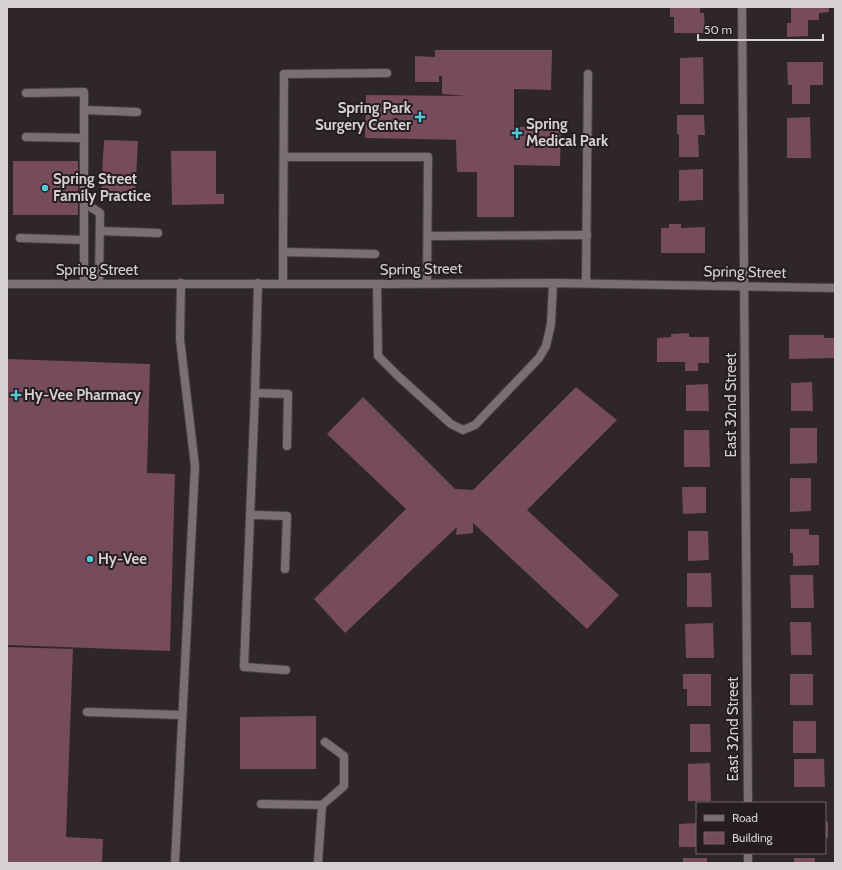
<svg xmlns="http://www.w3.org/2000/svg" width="842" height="870" viewBox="0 0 842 870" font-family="Cabin,sans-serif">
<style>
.building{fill:#764b5c}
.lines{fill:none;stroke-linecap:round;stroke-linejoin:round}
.service-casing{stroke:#484144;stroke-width:10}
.minor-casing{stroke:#484144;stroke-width:10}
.service{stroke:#7a7074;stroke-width:8}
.minor{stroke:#7a7074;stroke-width:8}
.poi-dot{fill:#52cbd8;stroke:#251d20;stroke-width:1.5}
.labels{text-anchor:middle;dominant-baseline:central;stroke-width:4;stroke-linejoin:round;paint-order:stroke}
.poi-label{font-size:15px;font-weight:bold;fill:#d6d0d2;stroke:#251d20;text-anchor:start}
.street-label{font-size:15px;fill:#d6d0d2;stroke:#251d20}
</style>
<rect width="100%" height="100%" fill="#2e2629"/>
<!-- building -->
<g class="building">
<polygon points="670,7 700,7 700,13 704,13 705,33 674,33 674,17 670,17"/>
<polygon points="791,7 829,7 829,12 819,13 819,20 808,20 808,36 787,37 787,23 791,23"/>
<polygon points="435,50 552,50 551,90 514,89 514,127 561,127 560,166 514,165 514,217 477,217 477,172 457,172 456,140 466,140 365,138 366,95 466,96 442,94 442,76 439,76 439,82 415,82 415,56 435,57"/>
<polygon points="703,57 704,104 680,104 680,58"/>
<polygon points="787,62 823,62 823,85 810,85 810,104 792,104 792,85 788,85"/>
<polygon points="677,115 704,115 705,135 698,135 699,157 679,157 679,134 677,134"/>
<polygon points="810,117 811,158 787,158 787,118"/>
<polygon points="104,140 138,141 135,196 101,194"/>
<polygon points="171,151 216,151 216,194 224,194 224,204 172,205"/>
<rect x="13" y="161" width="65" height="54"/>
<polygon points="703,169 703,200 679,201 679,170"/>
<polygon points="669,224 681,224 681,228 705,227 705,253 661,253 661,228 669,228"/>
<polygon points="689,333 689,337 709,337 709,363 698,363 698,371 685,371 685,362 657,362 657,338 671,337 671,334"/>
<polygon points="789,335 824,335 824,338 835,338 835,358 789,359"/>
<polygon points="7,359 150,364 147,473 175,474 170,651 7,645"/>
<polygon points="812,382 813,411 791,411 791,383"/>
<polygon points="708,384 709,411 686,411 686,385"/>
<polygon points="576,387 617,420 527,510 619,595 587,629 473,523 473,533 456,535 457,527 345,633 314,599 406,509 327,434 363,397 455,489 473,490"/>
<polygon points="790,428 817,428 817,463 790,464"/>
<polygon points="684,430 709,430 710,467 684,467"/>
<polygon points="790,478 811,478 811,511 790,512"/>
<polygon points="682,487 706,487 706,513 683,514"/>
<polygon points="790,529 809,529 809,535 819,535 819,565 793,566 793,553 790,553"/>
<polygon points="688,531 708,531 709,560 688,561"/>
<polygon points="687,573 711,573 712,607 687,607"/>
<polygon points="790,575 813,575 814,608 791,608"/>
<polygon points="790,622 811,622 812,655 791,655"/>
<polygon points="713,623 714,658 686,658 685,624"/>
<polygon points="7,647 73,649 66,837 103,839 102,863 7,863"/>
<polygon points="683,674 711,674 711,706 687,706 687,689 683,689"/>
<rect x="790" y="674" width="23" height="31"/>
<polygon points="316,716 316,769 240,769 240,717"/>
<rect x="793" y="721" width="23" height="32"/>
<polygon points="690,724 710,724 711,752 690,752"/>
<polygon points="794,759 824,759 825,787 794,787"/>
<polygon points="710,763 711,801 688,801 688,764"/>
<rect x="825" y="822" width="3" height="16"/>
<polygon points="697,823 697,847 679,847 679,824"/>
<rect x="683" y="858" width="24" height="5"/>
<rect x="794" y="858" width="21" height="5"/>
</g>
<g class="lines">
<!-- service casing -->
<g class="service-casing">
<g id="service">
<polyline points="26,93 84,92 84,138"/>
<polyline points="84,110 137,112"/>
<polyline points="26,137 84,138 84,284"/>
<polyline points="284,157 428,157 427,283"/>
<polyline points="84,203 100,213 99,284"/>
<polyline points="100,231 158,233"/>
<polyline points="428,236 587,235"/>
<polyline points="20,238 84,240"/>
<polyline points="283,252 284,74 387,73"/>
<polyline points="258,283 255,393 244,667 286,670"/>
<polyline points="283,283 283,252 375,254"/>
<polyline points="586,283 588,74"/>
<polyline points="377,284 378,356 398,376 451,424 463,430 475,425 539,358 546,346 551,324 553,283"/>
<polyline points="255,393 288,394 287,446"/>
<polyline points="250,515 287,516 285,569"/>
<polyline points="87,712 182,715"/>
<polyline points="261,804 322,805 318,863"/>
<polyline points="322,805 344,786 344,756 325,742"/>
<polyline points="175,863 195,466 180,339 181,283"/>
</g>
</g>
<!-- minor casing -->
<g class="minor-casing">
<g id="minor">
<polyline points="742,7 748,803"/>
<polyline points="7,284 377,284 553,283 835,288"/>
<polyline points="748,853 748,863"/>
</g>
</g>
<!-- service -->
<use href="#service" class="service"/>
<!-- minor -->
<use href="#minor" class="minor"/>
</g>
<!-- markers -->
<g class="poi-dot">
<path d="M418 111h4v4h4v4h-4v4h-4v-4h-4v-4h4z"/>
<path d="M515 127h4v4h4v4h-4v4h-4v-4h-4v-4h4z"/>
<circle cx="45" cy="188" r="4"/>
<path d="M14 389h4v4h4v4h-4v4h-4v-4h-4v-4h4z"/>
<circle cx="90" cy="559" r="4"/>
</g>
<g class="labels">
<!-- poi labels -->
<g class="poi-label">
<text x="411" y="108" text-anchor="end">Spring Park<tspan x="411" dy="17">Surgery Center</tspan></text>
<text x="526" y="124">Spring<tspan x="526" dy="17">Medical Park</tspan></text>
<text x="53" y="179">Spring Street<tspan x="53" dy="17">Family Practice</tspan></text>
<text x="24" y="395">Hy-Vee Pharmacy</text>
<text x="98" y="559">Hy-Vee</text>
</g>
<!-- street labels -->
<g class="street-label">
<text transform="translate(421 269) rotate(-1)">Spring Street</text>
<text x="97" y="270">Spring Street</text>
<text transform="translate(745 272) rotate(1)">Spring Street</text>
<text transform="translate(731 405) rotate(-90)">East 32nd Street</text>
<text transform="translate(733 729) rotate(-90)">East 32nd Street</text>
</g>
</g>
<!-- border -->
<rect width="842" height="870" fill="none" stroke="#d6d0d2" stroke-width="16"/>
<!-- legend -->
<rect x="696" y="802" width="130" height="52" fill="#251d20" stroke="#6c6567"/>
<rect x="704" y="815" width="20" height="6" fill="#7a7074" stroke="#6c6567"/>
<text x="732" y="822" font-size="12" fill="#d6d0d2">Road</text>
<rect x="704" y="832" width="20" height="12" fill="#764b5c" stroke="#6c6567"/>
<text x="732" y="842" font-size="12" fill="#d6d0d2">Building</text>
<!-- scale -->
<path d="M698 34v6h125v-6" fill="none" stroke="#d6d0d2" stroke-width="2"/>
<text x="704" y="34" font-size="12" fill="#d6d0d2" stroke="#251d20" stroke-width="3" paint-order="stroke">50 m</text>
</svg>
